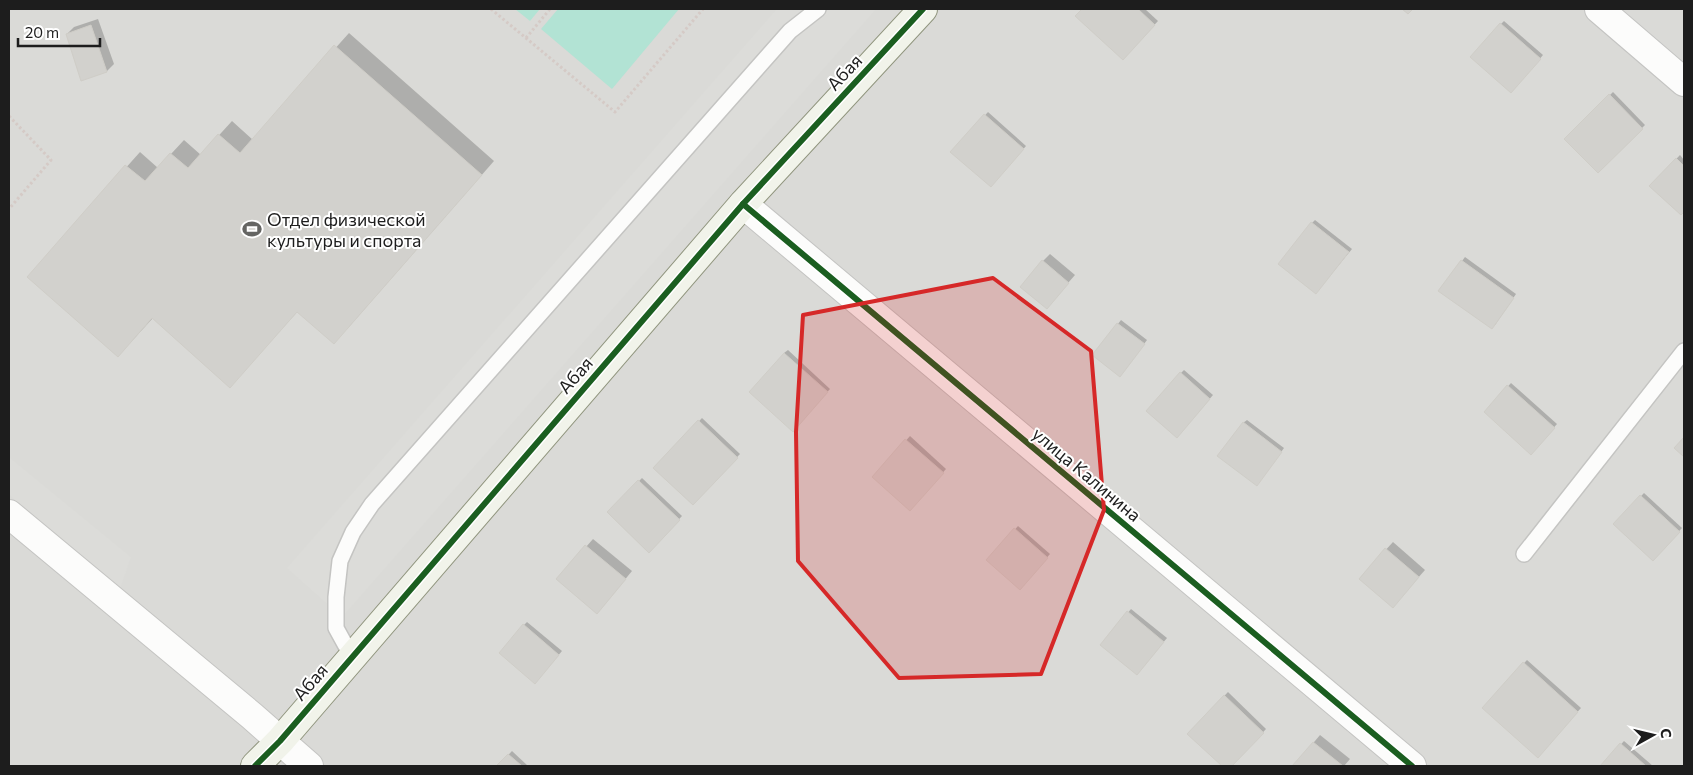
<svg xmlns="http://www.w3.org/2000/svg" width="1693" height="775" viewBox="0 0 1693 775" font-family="Commissioner,sans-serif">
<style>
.residential{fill:#dadad7}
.pitch{fill:#b2e3d4}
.parking{fill:#dcdcd9}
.shadow{fill:#0003}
.building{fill:#d2d1cd;stroke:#cfcdc7}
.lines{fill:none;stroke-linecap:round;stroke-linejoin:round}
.lane-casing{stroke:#c4c4c2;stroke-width:18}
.street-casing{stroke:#c4c4c2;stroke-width:30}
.secondary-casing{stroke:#90957e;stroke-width:30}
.path{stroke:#d5cac6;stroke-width:3;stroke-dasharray:2.5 2.5;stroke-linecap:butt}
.lane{stroke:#fcfcfb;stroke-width:15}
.street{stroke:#fcfcfb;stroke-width:28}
.secondary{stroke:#f1f3ea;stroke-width:28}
.cycleway-casing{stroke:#fff;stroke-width:9}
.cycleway{stroke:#1b5e20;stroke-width:6}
.marked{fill:#d62828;fill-opacity:0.2;stroke:#d62828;stroke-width:4;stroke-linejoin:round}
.labels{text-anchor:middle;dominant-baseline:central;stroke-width:4;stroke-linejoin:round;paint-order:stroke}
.street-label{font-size:18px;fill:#1d1d1d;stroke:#fff}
.poi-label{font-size:18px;fill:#1d1d1d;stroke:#fff;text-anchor:start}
</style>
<rect width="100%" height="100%" fill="#ebebe6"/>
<!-- residential -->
<rect class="residential" x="9" y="9" width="1675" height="757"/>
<!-- pitch -->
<g class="pitch">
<polygon points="515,9 540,9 530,21"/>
<polygon points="558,9 679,9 612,89 541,29"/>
</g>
<!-- parking -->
<g class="parking">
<polygon points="777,9 876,9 342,617 287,568"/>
<polygon points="9,457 131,557 120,589 9,495"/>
</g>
<!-- shadow -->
<g class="shadow">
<polygon points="1084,9 1145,9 1158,21 1123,58 1077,16"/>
<polygon points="98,19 114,64 107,71 82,79 67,34 74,27"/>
<polygon points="1504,21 1543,55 1515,88 1501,24"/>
<polygon points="349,33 494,161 347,329 298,311 230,386 153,318 131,342 29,276 140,152 158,168 184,140 201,155 232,121 253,140"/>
<polygon points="1613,92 1645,125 1598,172 1566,139"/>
<polygon points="988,112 1026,146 994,182 952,152"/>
<polygon points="1680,155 1684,160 1684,211 1681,214 1651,186"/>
<polygon points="1315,220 1352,249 1319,289 1312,223"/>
<polygon points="1050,254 1075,275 1047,307 1043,261"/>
<polygon points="1465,257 1516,294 1495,325 1440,291"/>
<polygon points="1121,320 1147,340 1123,372 1094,355"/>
<polygon points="788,350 830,389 796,427 784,353"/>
<polygon points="1184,370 1213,395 1180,433 1181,373"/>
<polygon points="1511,383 1557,424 1531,453 1485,412"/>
<polygon points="702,418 740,454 693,503 655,468"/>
<polygon points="1247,420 1284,448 1260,481 1243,423"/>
<polygon points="910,436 946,469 913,506 874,477"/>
<polygon points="642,478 682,516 649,551 609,512"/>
<polygon points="1644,493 1682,528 1653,559 1615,524"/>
<polygon points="1018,526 1050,554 1023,585 988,560"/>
<polygon points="593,539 632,571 604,605 558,579"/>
<polygon points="1393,542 1425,570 1393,606 1360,578"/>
<polygon points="1131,609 1167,638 1140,670 1101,645"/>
<polygon points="527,622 562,651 538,679 524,625"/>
<polygon points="1527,660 1581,708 1538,756 1484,708"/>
<polygon points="1228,692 1266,729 1231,766 1223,766 1189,734"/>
<polygon points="1320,735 1350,759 1344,766 1294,766"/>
<polygon points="1624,741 1653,766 1601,766"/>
<polygon points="512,751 528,766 498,766"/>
</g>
<!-- building -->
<g class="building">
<polygon points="1082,9 1138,9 1155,25 1123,60 1075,16"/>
<polygon points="1402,9 1413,9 1408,14"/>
<polygon points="1500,23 1541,59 1511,93 1470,57"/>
<polygon points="91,25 107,72 81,81 66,34"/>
<polygon points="334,45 482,175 334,344 297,312 230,388 152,318 118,357 27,277 125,165 145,181 170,153 188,168 218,134 240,153"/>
<polygon points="1609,94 1643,129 1598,173 1564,139"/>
<polygon points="984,114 1024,149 991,187 950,152"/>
<polygon points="1676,158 1684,166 1684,212 1681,215 1649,186"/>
<polygon points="1311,222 1349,252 1316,294 1278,264"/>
<polygon points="1042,260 1069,283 1047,309 1020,287"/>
<polygon points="1461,260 1514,298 1492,329 1438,291"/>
<polygon points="1117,323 1145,344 1120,377 1092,355"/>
<polygon points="784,353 828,392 793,432 749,392"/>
<polygon points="1180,372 1210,399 1177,438 1146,411"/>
<polygon points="1507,385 1555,428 1531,455 1484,412"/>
<polygon points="698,420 738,458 693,505 653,468"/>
<polygon points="1243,422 1282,452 1257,486 1217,456"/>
<polygon points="1684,437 1684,457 1674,448"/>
<polygon points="905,439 944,473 910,511 872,477"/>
<polygon points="638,480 680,520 649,553 607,512"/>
<polygon points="1640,495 1680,532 1653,561 1613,524"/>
<polygon points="1014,528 1048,558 1020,590 986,560"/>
<polygon points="585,545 626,579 597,614 556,579"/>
<polygon points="1385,548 1419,577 1393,608 1359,579"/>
<polygon points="1127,611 1164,642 1137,675 1100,645"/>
<polygon points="523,624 559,655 535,684 499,653"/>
<polygon points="1523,662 1578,712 1538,758 1482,708"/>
<polygon points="1224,695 1264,733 1232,766 1222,766 1187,734"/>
<polygon points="1313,742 1343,766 1292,766"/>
<polygon points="1620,743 1646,766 1600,766"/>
<polygon points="508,754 522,766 496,766"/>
</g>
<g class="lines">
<!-- lane casing -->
<g class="lane-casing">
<g id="lane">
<polyline points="1524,554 1684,351"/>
<polyline points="352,657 336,628 336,597 340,561 353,532 372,504 790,31 818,9"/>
</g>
</g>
<!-- street casing -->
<g class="street-casing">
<g id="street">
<polyline points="1599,9 1684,82"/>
<polyline points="743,204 1412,766"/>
<polyline points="9,514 252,716 309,766"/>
</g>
</g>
<!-- secondary casing -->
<g class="secondary-casing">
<polyline id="secondary" points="255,766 280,741 743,204 923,9"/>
</g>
<!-- path -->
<g class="path">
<polyline points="491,9 615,112 703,9"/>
<polyline points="526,38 550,9"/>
<polyline points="9,116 51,160 9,209"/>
</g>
<!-- lane -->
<use href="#lane" class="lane"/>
<!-- street -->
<use href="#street" class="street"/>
<!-- secondary -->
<use href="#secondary" class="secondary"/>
<!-- cycleway casing -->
<g class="cycleway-casing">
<g id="cycleway">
<polyline points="743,204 1412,766"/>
<polyline points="255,766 280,741 743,204 923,9"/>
</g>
</g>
<!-- cycleway -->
<use href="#cycleway" class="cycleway"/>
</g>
<!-- marked area -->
<path class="marked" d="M993,278l98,73 13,159 -63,164 -142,4 -101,-117 -2,-129 7,-117z"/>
<!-- icons -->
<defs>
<g id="stadium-bare" transform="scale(1.5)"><path d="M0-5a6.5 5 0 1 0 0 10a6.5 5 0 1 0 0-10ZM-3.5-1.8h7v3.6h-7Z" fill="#656563" stroke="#fff" stroke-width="2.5" paint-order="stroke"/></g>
</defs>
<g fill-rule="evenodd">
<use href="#stadium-bare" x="252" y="229"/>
</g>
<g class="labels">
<!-- street labels -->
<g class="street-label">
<text transform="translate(844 72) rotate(-47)">Абая</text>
<text transform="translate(575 375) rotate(-49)">Абая</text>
<text transform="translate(1087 474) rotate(40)">улица Калинина</text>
<text transform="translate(310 682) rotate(-49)">Абая</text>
</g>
<!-- poi labels -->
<g class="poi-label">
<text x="267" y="219">Отдел физической<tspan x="267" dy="21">культуры и спорта</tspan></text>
</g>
</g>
<!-- border -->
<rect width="1693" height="775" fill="none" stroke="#1d1d1d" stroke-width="20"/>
<!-- north arrow -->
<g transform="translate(1653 735) rotate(82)" stroke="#ffffff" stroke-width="4" paint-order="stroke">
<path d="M0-4L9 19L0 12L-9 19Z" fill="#1d1d1d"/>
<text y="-8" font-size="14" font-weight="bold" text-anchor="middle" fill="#1d1d1d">С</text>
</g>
<!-- scale -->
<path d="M18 38v8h82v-8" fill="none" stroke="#1d1d1d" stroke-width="2.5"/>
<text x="25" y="38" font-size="15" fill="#1d1d1d" stroke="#ffffff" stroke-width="4" paint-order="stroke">20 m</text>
</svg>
